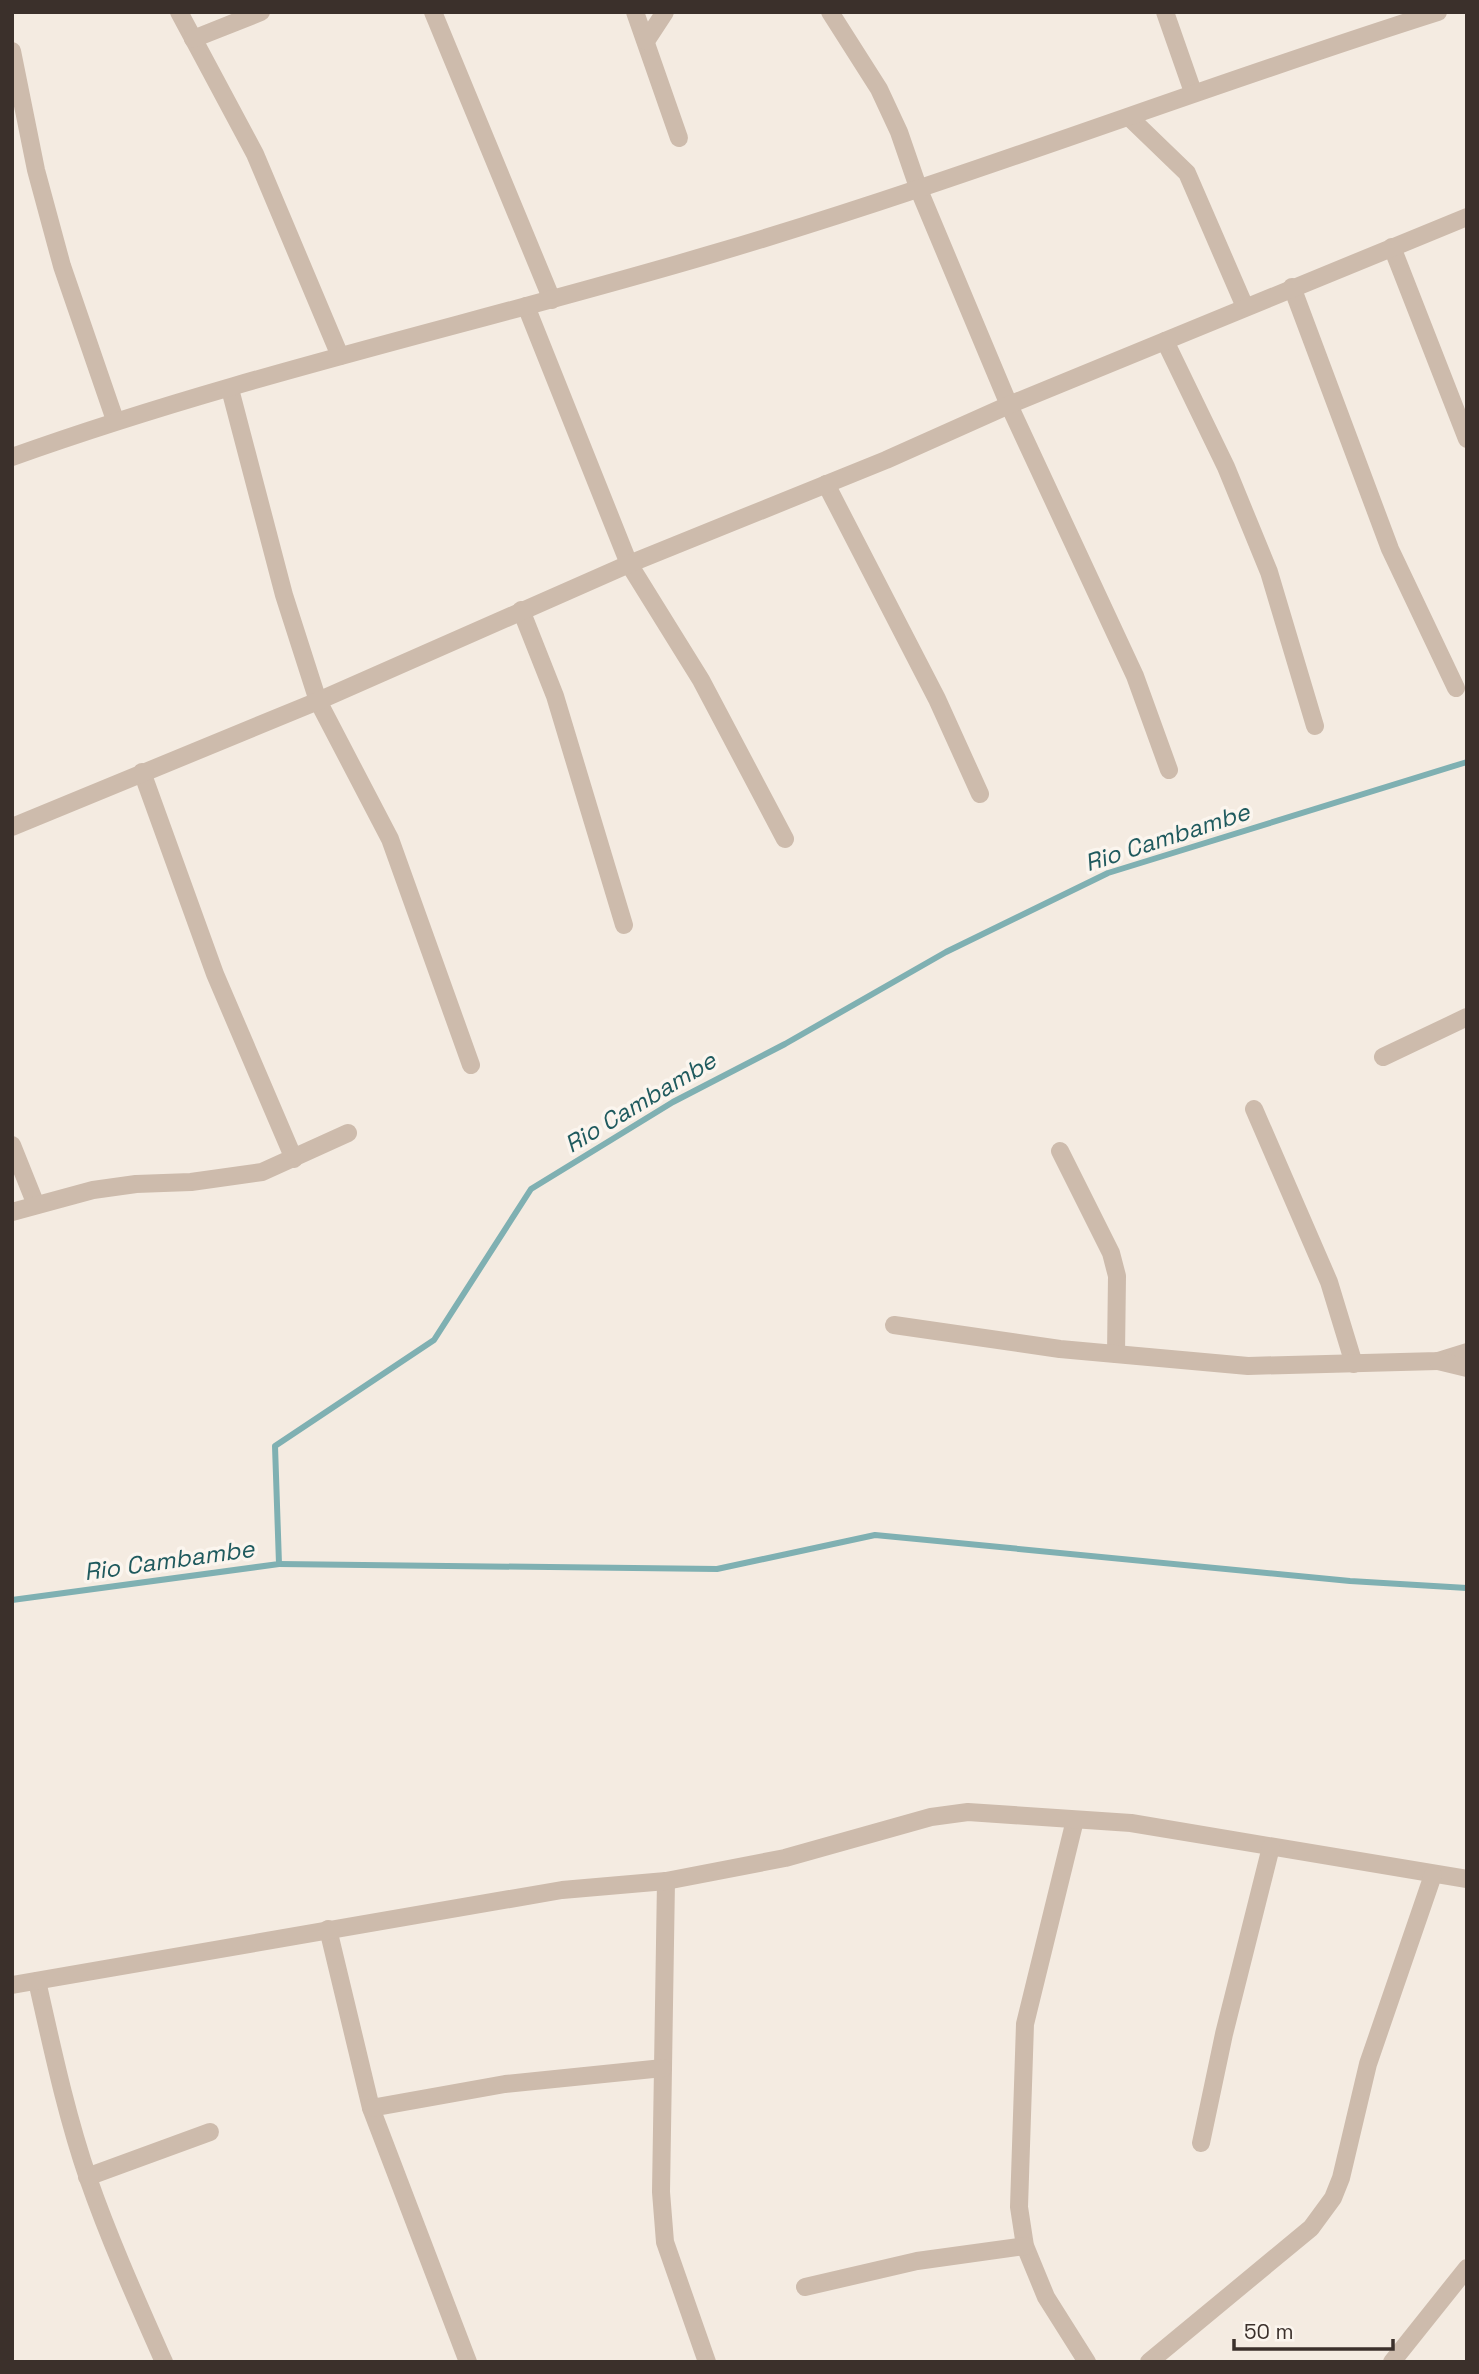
<svg xmlns="http://www.w3.org/2000/svg" width="1479" height="2374" viewBox="0 0 1479 2374" font-family="'Space Grotesk',sans-serif">
<style>
.lines{fill:none;stroke-linecap:round;stroke-linejoin:round}
.stream{stroke:#7fb0b2;stroke-width:6}
.minor{stroke:#cdbbac;stroke-width:18}
.labels{text-anchor:middle;dominant-baseline:central;stroke-width:7;stroke-linejoin:round;paint-order:stroke}
.water-label{font-size:24px;font-style:italic;fill:#1f5a5e;stroke:#fbf5ee}
</style>
<rect width="100%" height="100%" fill="#f4ebe1"/>
<g class="lines">
<!-- stream -->
<g class="stream">
<polyline points="279,1564 717,1569 875,1535 1350,1581 1467,1588"/>
<polyline points="12,1600 279,1564 275,1446 434,1340 531,1189 673,1102 785,1044 946,952 1108,873 1467,762"/>
</g>
<!-- minor -->
<g class="minor">
<polyline points="179,12 255,154 340,356"/>
<polyline points="433,12 552,300"/>
<polyline points="635,12 679,138"/>
<polyline points="830,12 879,89 899,132 919,190 1009,405 1135,676 1169,770"/>
<polyline points="1165,12 1193,92"/>
<polyline points="193,39 261,12"/>
<polyline points="646,41 665,12"/>
<polyline points="12,51 36,170 62,266 115,420"/>
<polyline points="1129,117 1187,173 1245,307"/>
<polyline points="1392,247 1467,439"/>
<polyline points="1292,287 1390,549 1456,688"/>
<polyline points="526,306 629,564 701,680 785,839"/>
<polyline points="1165,341 1226,467 1269,572 1315,726"/>
<polyline points="230,389 284,595 318,701 390,839 471,1065"/>
<path d="M12,457c229,-82 467,-134 700,-203 245,-72 483,-165 726,-242"/>
<polyline points="826,484 937,699 980,794"/>
<polyline points="521,610 555,696 624,925"/>
<polyline points="142,772 215,974 294,1159"/>
<polyline points="12,827 318,701 629,564 886,460 1009,405 1467,217"/>
<polyline points="1383,1057 1467,1017"/>
<polyline points="1254,1109 1329,1282 1354,1364"/>
<polyline points="12,1145 36,1205"/>
<polyline points="1060,1151 1111,1253 1117,1276 1116,1354"/>
<polyline points="12,1212 93,1190 136,1184 191,1182 262,1172 348,1133"/>
<polyline points="894,1325 1060,1349 1248,1366 1438,1361 1467,1352"/>
<polyline points="1438,1361 1467,1368"/>
<polyline points="1075,1820 1025,2024 1019,2207 1025,2246 1046,2297 1087,2362"/>
<polyline points="666,1881 661,2192 665,2242 707,2362"/>
<polyline points="328,1929 371,2108 468,2362"/>
<path d="M37,1981c15,66 29,133 51,197 22,63 49,123 76,184"/>
<polyline points="12,1985 562,1890 666,1881 785,1858 931,1817 968,1812 1131,1823 1467,1879"/>
<polyline points="371,2108 505,2084 663,2068"/>
<polyline points="1201,2143 1224,2034 1271,1847"/>
<polyline points="87,2177 210,2132"/>
<polyline points="805,2287 917,2261 1025,2246"/>
<polyline points="1149,2362 1311,2228 1333,2198 1341,2178 1368,2064 1433,1875"/>
<polyline points="1392,2362 1467,2268"/>
</g>
</g>
<g class="labels">
<!-- water labels -->
<g class="water-label">
<text transform="translate(1167 837) rotate(-18)">Rio Cambambe</text>
<text transform="translate(640 1102) rotate(-31)">Rio Cambambe</text>
<text transform="translate(169 1560) rotate(-8)">Rio Cambambe</text>
</g>
</g>
<!-- border -->
<rect width="1479" height="2374" fill="none" stroke="#3b302b" stroke-width="28"/>
<!-- scale -->
<path d="M1234 2339v10h159v-10" fill="none" stroke="#3b302b" stroke-width="3.5"/>
<text x="1244" y="2339" font-size="21" fill="#3b302b" stroke="#fbf5ee" stroke-width="5" paint-order="stroke">50 m</text>
</svg>
